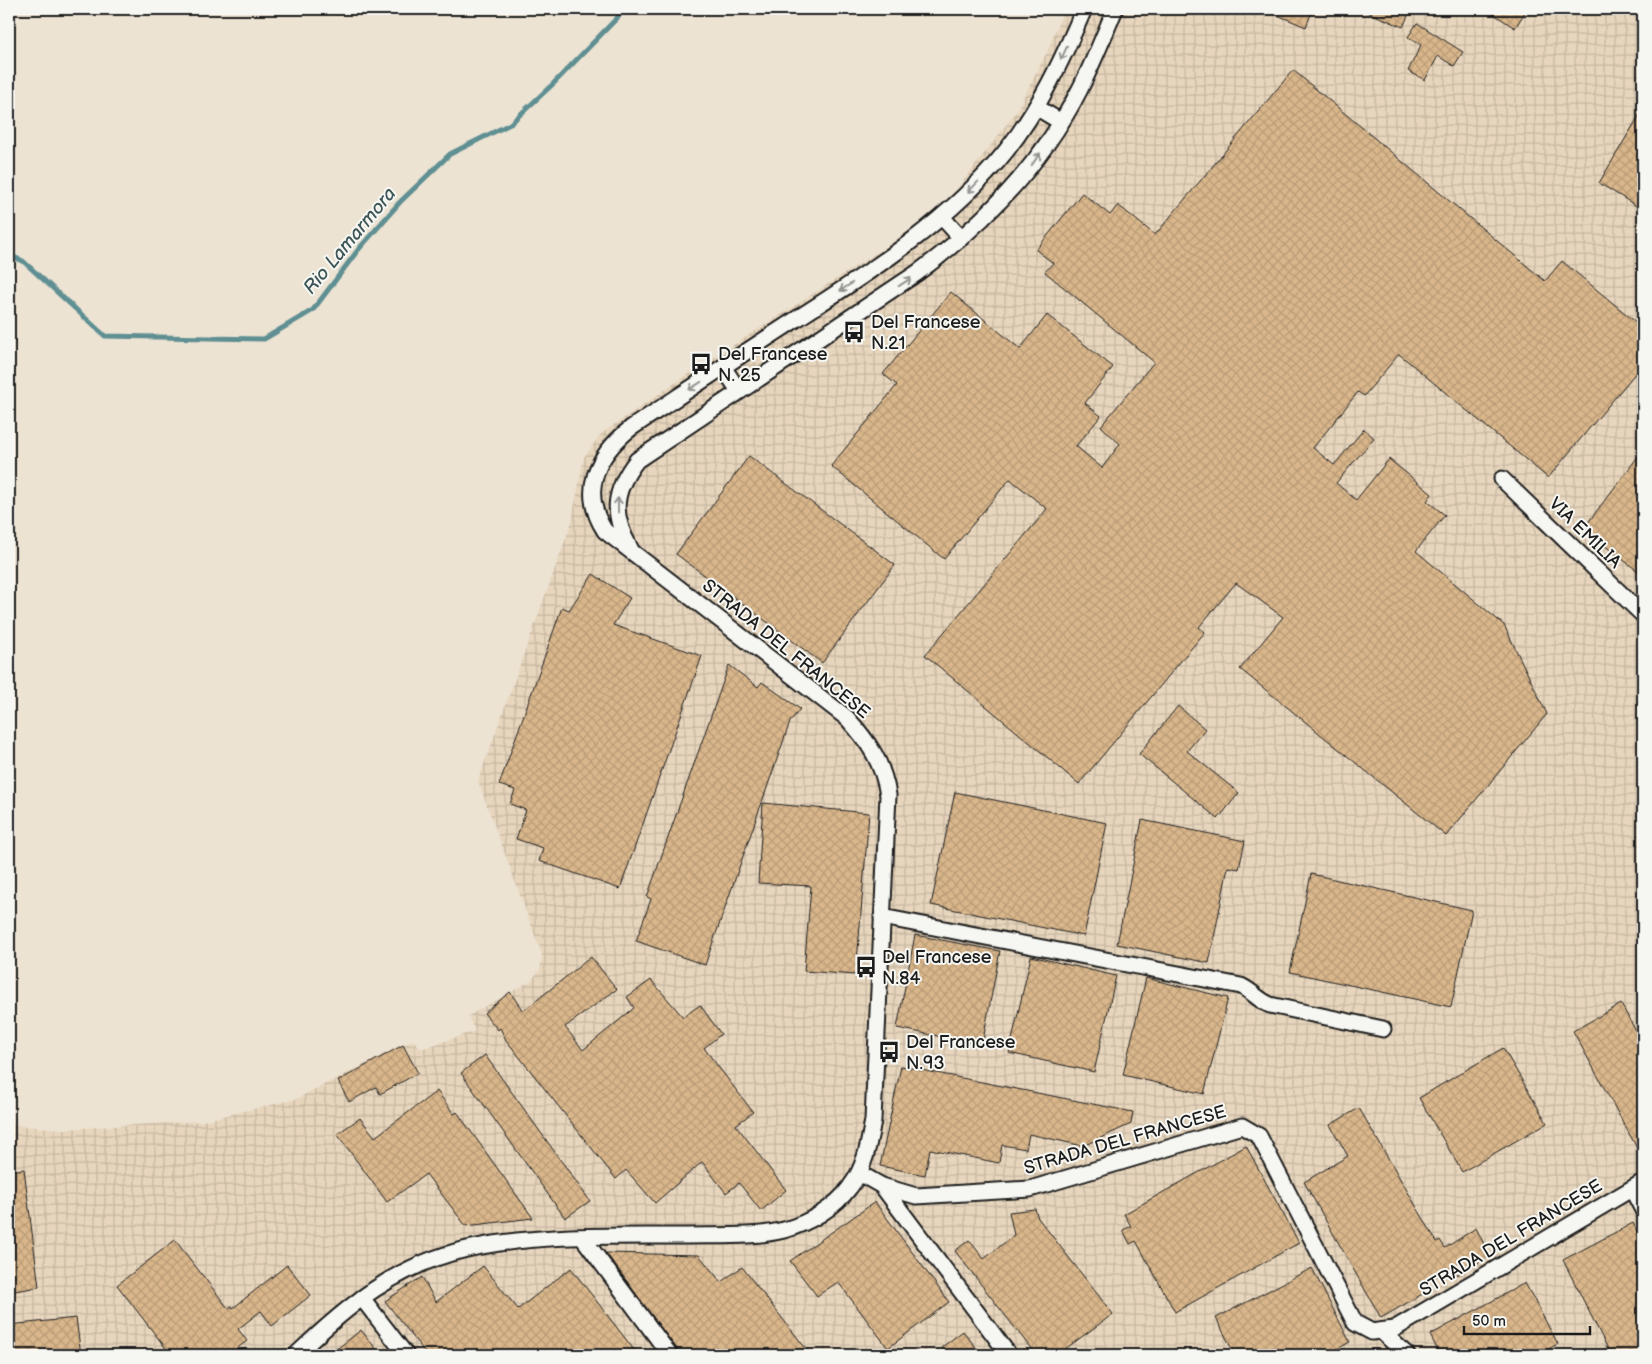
<svg xmlns="http://www.w3.org/2000/svg" width="1652" height="1364" viewBox="0 0 1652 1364" font-family="'Balsamiq Sans',sans-serif">
<style>
.industrial{fill:url(#industrial-grid)}
.lines{fill:none;stroke-linecap:round;stroke-linejoin:round}
.stream{stroke:#5e8f92;stroke-width:5}
.building{fill:url(#building-cross-hatch);stroke:#1c1c1c}
.minor-casing{stroke:#1c1c1c;stroke-width:19}
.minor{stroke:#f6f6f2;stroke-width:15}
.oneway{stroke:#949492}
.labels{text-anchor:middle;dominant-baseline:central;stroke-width:4;stroke-linejoin:round;paint-order:stroke}
.poi-label{font-size:18px;fill:#1c1c1c;stroke:#f6f6f2;text-anchor:start}
.street-label{font-size:18px;fill:#1c1c1c;stroke:#f6f6f2}
.water-label{font-size:19px;font-style:italic;fill:#3d5557;stroke:#f6f6f2}
</style>
<defs>
<pattern id="industrial-grid" width="8" height="8" patternUnits="userSpaceOnUse" patternTransform="scale(1.25)"><rect width="8" height="8" fill="#e7d6bd"/><path d="M0 4h8M4 0v8" fill="none" stroke="#c6b7a2"/></pattern>
<pattern id="building-cross-hatch" width="8" height="8" patternUnits="userSpaceOnUse" patternTransform="scale(1.25)"><rect width="8" height="8" fill="#d9b68b"/><path d="M0 0l8 8M0 8l8-8" fill="none" stroke="#ba9c77"/></pattern>
</defs>
<rect width="100%" height="100%" fill="#ede3d3"/>
<filter id="ink" filterUnits="userSpaceOnUse"><feTurbulence type="fractalNoise" baseFrequency=".02" numOctaves="2"/><feDisplacementMap in="SourceGraphic" scale="10" xChannelSelector="R" yChannelSelector="G"/><feConvolveMatrix kernelMatrix="1 2 1 2 8 2 1 2 1" color-interpolation-filters="sRGB"/></filter>
<g filter="url(#ink)">
<!-- industrial -->
<polygon class="industrial" points="1064,9 1643,9 1643,1355 9,1355 9,1125 63,1129 202,1121 296,1099 413,1040 421,1049 475,1031 468,1016 531,981 540,969 542,955 478,781 571,524 584,457 601,434 681,379 895,241 948,201 1016,112 1047,52"/>
<g class="lines">
<!-- stream -->
<polyline class="stream" points="9,255 23,261 105,336 264,339 313,310 358,250 400,202 450,154 510,124 553,84 618,17 622,9"/>
</g>
<!-- building -->
<g class="building">
<polygon points="1263,9 1313,9 1306,27"/>
<polygon points="1360,9 1411,9 1403,27"/>
<polygon points="1486,9 1527,9 1515,28"/>
<polygon points="1417,23 1463,52 1454,66 1438,56 1425,80 1408,71 1421,45 1408,37"/>
<polygon points="1293,70 1545,281 1562,261 1643,328 1643,364 1548,478 1399,354 1364,396 1358,392 1313,448 1334,465 1364,429 1374,438 1336,483 1356,500 1389,459 1432,494 1427,501 1445,515 1416,551 1504,625 1547,714 1446,836 1240,669 1283,617 1236,583 1199,627 1205,632 1079,784 925,655 1047,509 1010,479 944,559 831,466 897,385 883,374 951,292 1020,349 1047,315 1113,367 1085,403 1101,416 1076,446 1102,468 1120,444 1101,426 1154,362 1045,272 1053,263 1036,250 1082,193 1110,215 1118,205 1155,235"/>
<polygon points="1643,109 1643,210 1599,183"/>
<polygon points="1643,450 1643,575 1583,529"/>
<polygon points="749,456 895,565 822,663 676,554"/>
<polygon points="593,574 630,598 613,625 702,656 620,889 539,861 543,848 516,839 526,810 510,804 515,790 499,785 562,607 569,610"/>
<polygon points="729,665 758,687 762,682 800,709 790,722 705,965 636,941 651,899 647,897"/>
<polygon points="1178,706 1205,729 1187,751 1239,793 1218,819 1139,754"/>
<polygon points="955,792 1107,823 1084,936 931,905"/>
<polygon points="763,803 869,813 856,975 804,971 811,886 758,883"/>
<polygon points="1142,820 1245,841 1239,869 1228,867 1209,963 1117,944"/>
<polygon points="1311,874 1472,910 1451,1007 1290,972"/>
<polygon points="915,935 1000,951 982,1045 897,1028"/>
<polygon points="1031,956 1116,976 1094,1072 1009,1053"/>
<polygon points="591,957 617,989 565,1027 583,1050 634,1008 627,997 651,980 683,1017 700,1005 721,1034 704,1048 753,1112 736,1125 786,1190 761,1211 739,1183 726,1193 702,1162 655,1203 626,1170 616,1179 506,1040 500,1028 498,1030 484,1013 510,992 523,1011"/>
<polygon points="1146,978 1228,998 1204,1094 1123,1075"/>
<polygon points="1621,1004 1643,1044 1643,1159 1573,1031"/>
<polygon points="403,1045 418,1073 380,1094 376,1087 349,1102 338,1081"/>
<polygon points="1503,1048 1547,1123 1462,1172 1419,1098"/>
<polygon points="485,1055 590,1201 565,1218 461,1073"/>
<polygon points="901,1066 1133,1112 1131,1124 1083,1146 1029,1134 1026,1149 1002,1145 999,1163 930,1149 925,1175 880,1166"/>
<polygon points="437,1091 454,1114 457,1112 533,1218 466,1226 426,1174 387,1202 337,1134 360,1118 375,1137"/>
<polygon points="1359,1108 1437,1242 1440,1240 1445,1248 1476,1228 1490,1256 1457,1275 1452,1267 1426,1282 1431,1289 1381,1318 1304,1182 1348,1156 1330,1125"/>
<polygon points="1246,1146 1299,1243 1175,1312 1136,1241 1130,1244 1123,1230 1131,1226 1124,1214"/>
<polygon points="24,1169 39,1287 9,1292 9,1171"/>
<polygon points="875,1202 949,1302 888,1348 838,1282 817,1296 790,1261"/>
<polygon points="1035,1209 1038,1218 1113,1314 1057,1355 1036,1355 955,1251 969,1240 984,1259 1014,1235 1009,1212"/>
<polygon points="1633,1223 1643,1243 1643,1355 1611,1355 1563,1260"/>
<polygon points="175,1240 228,1308 232,1306 233,1308 287,1265 311,1295 272,1326 261,1311 238,1329 247,1341 228,1355 171,1355 117,1285"/>
<polygon points="606,1253 699,1255 721,1282 742,1267 811,1355 681,1355"/>
<polygon points="483,1266 518,1309 571,1268 638,1355 427,1355 385,1301 422,1277 436,1302"/>
<polygon points="1312,1268 1350,1342 1326,1355 1235,1355 1216,1318"/>
<polygon points="1525,1283 1558,1344 1537,1355 1440,1355 1430,1335"/>
<polygon points="76,1318 81,1355 9,1355 9,1325"/>
<polygon points="361,1330 381,1355 329,1355"/>
<polygon points="963,1331 982,1355 949,1355 942,1347"/>
</g>
<g class="lines">
<!-- minor casing -->
<g class="minor-casing">
<g id="minor">
<polyline points="1036,107 1061,122"/>
<polyline points="942,217 961,238"/>
<polyline points="723,367 739,391"/>
<polyline points="1502,479 1643,615"/>
<path d="M630,548c-19,-34 -17,-57 7,-88l280,-187c67,-49 125,-109 163,-184 13,-26 24,-53 35,-80"/>
<path d="M882,917l359,69c11,5 17,14 29,19l113,24"/>
<polyline points="859,1173 882,1186 916,1196 1030,1189 1242,1126 1259,1136 1355,1323 1372,1332 1394,1329 1643,1182"/>
<polyline points="882,1186 1009,1355"/>
<polyline points="1632,1189 1643,1210"/>
<polyline points="583,1238 670,1355"/>
<polyline points="362,1298 406,1355"/>
<polyline points="1381,1331 1407,1355"/>
<path d="M296,1355c51,-49 100,-90 171,-106 68,-15 145,-13 215,-13 34,-1 70,2 102,-6 25,-7 51,-22 66,-43 15,-19 19,-44 23,-67l15,-325c-5,-32 -19,-53 -41,-77l-242,-187c-26,-40 -8,-76 26,-103 56,-37 111,-74 167,-110 75,-48 152,-97 208,-167 34,-43 57,-93 78,-142"/>
</g>
</g>
<!-- minor -->
<use href="#minor" class="minor"/>
</g>
<!-- one-way arrows -->
<defs><path id="oneway-shaft" d="M-6 0H5M1.5-3L5.5 0L1.5 3" fill="none" stroke-width="1.6" stroke-linecap="round" stroke-linejoin="round" transform="scale(1.25)"/></defs>
<g class="oneway">
<use href="#oneway-shaft" transform="translate(1064 53) rotate(115)"/>
<use href="#oneway-shaft" transform="translate(1036 159) rotate(-55)"/>
<use href="#oneway-shaft" transform="translate(973 187) rotate(134)"/>
<use href="#oneway-shaft" transform="translate(905 282) rotate(-33)"/>
<use href="#oneway-shaft" transform="translate(846 287) rotate(146)"/>
<use href="#oneway-shaft" transform="translate(695 386) rotate(147)"/>
<use href="#oneway-shaft" transform="translate(618 505) rotate(-91)"/>
</g>
</g>
<!-- icons -->
<defs>
<g id="bus-bare" transform="scale(1.725)"><path d="M-5-6H5V4H4V6H2V4H-2V6H-4V4H-5ZM-3.5-4V0h7V-4ZM-3.5 1.2v1.5H-2V1.2ZM2 1.2v1.5H3.5V1.2Z" fill="#1c1c1c" stroke="#f6f6f2" stroke-width="2.5" paint-order="stroke"/></g>
</defs>
<g fill-rule="evenodd">
<use href="#bus-bare" x="854" y="332"/>
<use href="#bus-bare" x="701" y="364"/>
<use href="#bus-bare" x="866" y="967"/>
<use href="#bus-bare" x="889" y="1052"/>
</g>
<g class="labels">
<!-- poi labels -->
<g class="poi-label">
<text x="871" y="322">Del Francese<tspan x="871" dy="21">N.21</tspan></text>
<text x="718" y="354">Del Francese<tspan x="718" dy="21">N. 25</tspan></text>
<text x="882" y="957">Del Francese<tspan x="882" dy="21">N.84</tspan></text>
<text x="906" y="1042">Del Francese<tspan x="906" dy="21">N.93</tspan></text>
</g>
<!-- street labels -->
<g class="street-label">
<text transform="translate(1585 533) rotate(44)">VIA EMILIA</text>
<text transform="translate(786 649) rotate(39)">STRADA DEL FRANCESE</text>
<text transform="translate(1125 1140) rotate(-16)">STRADA DEL FRANCESE</text>
<text transform="translate(1511 1238) rotate(-31)">STRADA DEL FRANCESE</text>
</g>
<!-- water labels -->
<g class="water-label">
<text transform="translate(350 241) rotate(-50)">Rio Lamarmora</text>
</g>
</g>
<!-- margin -->
<rect width="1652" height="1364" fill="none" stroke="#f6f6f2" stroke-width="30"/>
<rect x="15" y="15" width="1622" height="1334" fill="none" stroke="#1c1c1c" stroke-width="2" filter="url(#ink)"/>
<!-- scale -->
<path d="M1464 1326v8h126v-8" fill="none" stroke="#1c1c1c" stroke-width="2.5"/>
<text x="1472" y="1326" font-size="15" fill="#1c1c1c" stroke="#f6f6f2" stroke-width="4" paint-order="stroke">50 m</text>
</svg>
